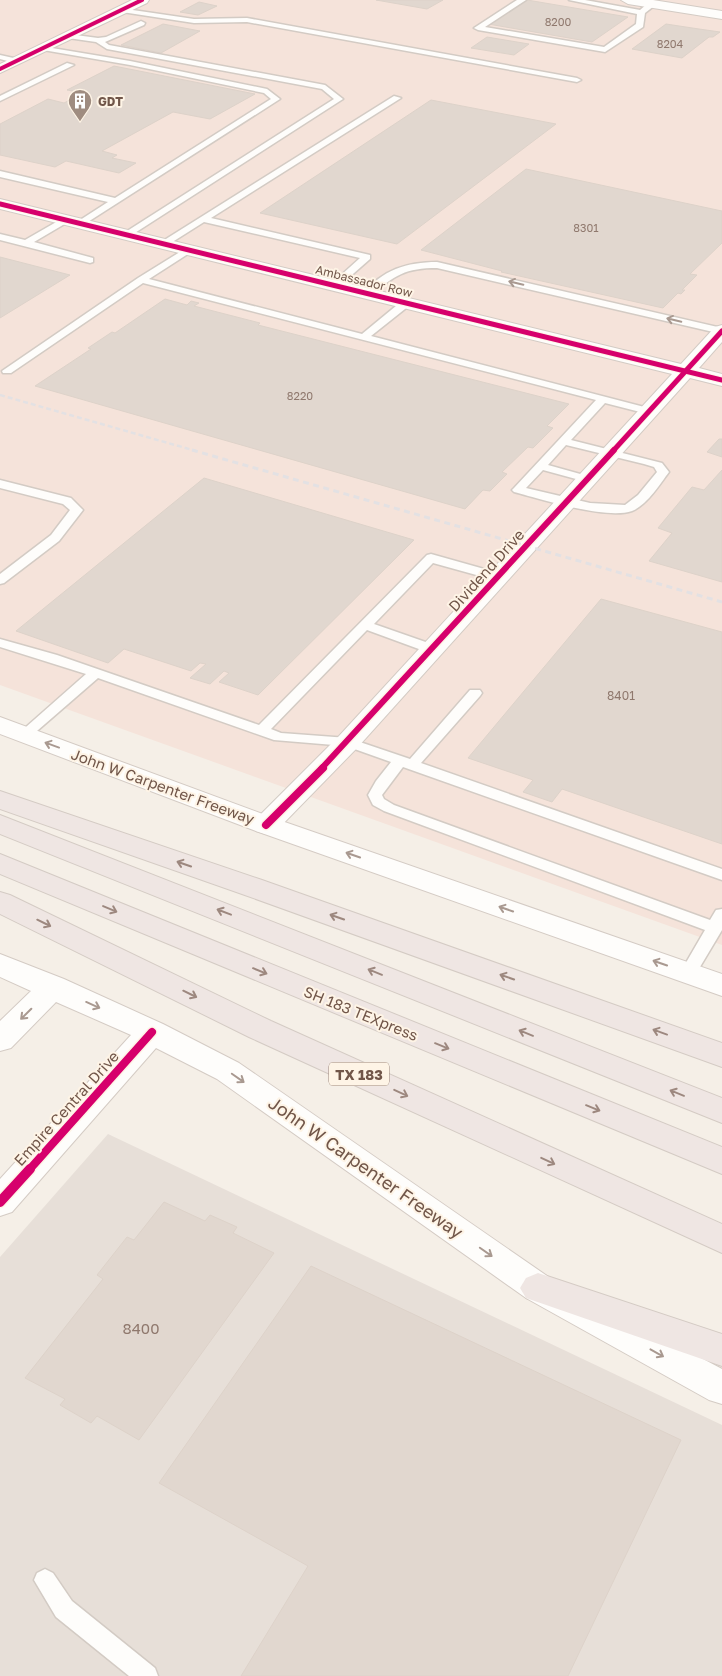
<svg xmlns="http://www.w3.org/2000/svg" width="722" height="1676" viewBox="0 0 722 1676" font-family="'Golos Text',sans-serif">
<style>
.commercial{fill:#f5e3da}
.industrial{fill:#e7dfd8}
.building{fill:#e1d7cf;stroke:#ddd2c9}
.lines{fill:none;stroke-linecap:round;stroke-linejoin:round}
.lane-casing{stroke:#d3cbc4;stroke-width:3}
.street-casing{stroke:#d3cbc4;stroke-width:2}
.secondary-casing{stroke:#d4cbc4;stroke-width:2}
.highway-casing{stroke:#d4cbc4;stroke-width:2}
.lane{fill:#fefdfb;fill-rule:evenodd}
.street{fill:#fefdfb;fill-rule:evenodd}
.secondary{fill:#fefdfb;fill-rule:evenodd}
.highway{fill:#efe6e3;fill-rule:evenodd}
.rail-far1{stroke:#e3e1e3;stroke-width:2.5;stroke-dasharray:5 3;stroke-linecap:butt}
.rail{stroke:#e3e1e3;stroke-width:3;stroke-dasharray:6 4.5;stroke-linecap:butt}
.cycleway-far4-casing{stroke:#fef4e6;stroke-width:5.5}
.cycleway-far3-casing{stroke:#fef4e6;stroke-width:7}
.cycleway-far2-casing{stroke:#fef4e6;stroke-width:9}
.cycleway-far1-casing{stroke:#fef4e6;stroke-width:11}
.cycleway-casing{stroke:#fef4e6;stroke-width:13}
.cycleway-far4{stroke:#d6006c;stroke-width:4}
.cycleway-far3{stroke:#d6006c;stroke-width:5}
.cycleway-far2{stroke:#d6006c;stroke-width:6}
.cycleway-far1{stroke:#d6006c;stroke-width:8}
.cycleway{stroke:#d6006c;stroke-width:10}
.oneway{stroke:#a99990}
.oneway2{stroke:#9d887f}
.labels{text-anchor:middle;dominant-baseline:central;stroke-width:4;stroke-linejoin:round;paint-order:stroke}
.far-number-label{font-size:11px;fill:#8f786d}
.far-poi-label{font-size:12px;font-weight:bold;fill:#715649;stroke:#fef4e6;text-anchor:start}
.far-street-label{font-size:12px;fill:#715649;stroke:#fef4e6}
.number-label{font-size:12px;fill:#8f786d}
.shield{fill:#fef4e6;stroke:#9b8578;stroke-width:1}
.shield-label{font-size:14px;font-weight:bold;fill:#715649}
.street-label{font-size:15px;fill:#715649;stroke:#fef4e6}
.near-number-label{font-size:15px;fill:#8f786d}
.near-street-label{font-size:18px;fill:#715649;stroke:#fef4e6}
</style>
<rect width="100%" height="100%" fill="#f5efe7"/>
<!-- commercial -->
<polygon class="commercial" points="0,0 722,0 722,945 0,685"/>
<!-- industrial -->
<polygon class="industrial" points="108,1134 722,1425 722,1676 0,1676 0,1257"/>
<!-- building -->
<g class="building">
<polygon points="376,0 443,0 427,9"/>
<polygon points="527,0 628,17 592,42 488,24"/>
<polygon points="199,2 217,6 198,15 180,12"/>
<polygon points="163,24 200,31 161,53 121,45"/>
<polygon points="666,24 699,29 720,32 713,37 709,37 682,58 632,49"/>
<polygon points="487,37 529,44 514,55 471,48"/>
<polygon points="114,66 255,94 210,119 173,112 102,151 117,155 112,158 136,163 119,173 66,161 55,167 0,155 0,124 48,99 64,103 83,93 67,90"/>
<polygon points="431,100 556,124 397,244 260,213"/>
<polygon points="526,169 722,211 722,243 690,274 697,275 682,290 685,290 681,294 678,293 663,308 501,272 502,271 421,250"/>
<polygon points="0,257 70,275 0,318"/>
<polygon points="165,299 187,305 191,301 199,303 194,306 260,323 258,325 569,404 547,426 553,428 533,448 528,447 502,472 507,474 490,491 483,490 465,509 35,386 91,349 88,348 112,332 115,333"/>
<polygon points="719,439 722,439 722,457 707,452"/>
<polygon points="722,470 722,582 649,561 672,533 658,528 692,487 704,490"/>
<polygon points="204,478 414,540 258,695 219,682 229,673 224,671 210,684 190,678 206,664 200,663 191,671 124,649 108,663 16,631"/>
<polygon points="601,599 722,632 722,844 562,789 552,802 523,792 533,780 468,758"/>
<polygon points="164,1202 205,1221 210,1215 237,1227 233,1233 274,1253 139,1440 97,1416 91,1423 60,1405 65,1399 25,1378 103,1279 97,1275 127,1237 134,1240"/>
<polygon points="311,1266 681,1440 568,1676 241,1676 308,1566 159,1483"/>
</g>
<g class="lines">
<!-- lane casing -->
<g class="lane-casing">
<g id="lane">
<polygon points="517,0 526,0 485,27 604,47 636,24 637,14 569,0 585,0 640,10 647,4 654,6 645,13 643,27 605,52 478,30 474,28"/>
<polygon points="119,8 194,19 247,18 577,78 581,80 577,82 247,22 194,23 122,12 119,12"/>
<polygon points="141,21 145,23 144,25 105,42 109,45 325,85 343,99 127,238 124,237 124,233 334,99 322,89 107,49 96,42 68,38 64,36 68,34 98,38 106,37"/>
<polygon points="40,46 130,61 267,89 280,99 80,227 75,224 77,222 108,202 0,177 0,171 115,198 271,99 264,93 130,65 43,50 40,50"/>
<polygon points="0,55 18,59 19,61 15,63 0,59"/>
<polygon points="67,63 74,65 0,101 0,96"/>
<polygon points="394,96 401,98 211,218 370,255 370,259 337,288 331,288 329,286 360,258 204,222 166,246 163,247 158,244"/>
<polygon points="65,217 68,218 68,222 34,242 93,258 93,262 90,263 0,240 0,234 25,240"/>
<path d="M188,247l3,1v4l-42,27 213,55 40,-33h8v4l-39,31 281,73 1,2 -1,2 -4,1 -43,-11 -34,37 91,23 7,9c-9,12 -22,33 -37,39 -26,9 -91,-12 -118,-19l-2,-2 2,-2 82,-88 -453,-117 -132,90h-8l-1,-2 136,-93zM566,445l78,19 10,3 3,5 -19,23 -13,10 -35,-2 -64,-15 17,-18 44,12 4,-1 2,-2 -2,-2 -43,-12z"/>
<path d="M437,262l285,66v6l-285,-66c-31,0 -43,7 -66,28l-3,1 -5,-3c19,-24 44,-32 74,-32z"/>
<polygon points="0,480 71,498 83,510 59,541 4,583 0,584 0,574 51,535 70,510 63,504 0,488"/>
<polygon points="431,554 502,574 504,577 498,581 433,563 374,624 437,646 439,649 437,652 427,652 367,630 271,729 281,733 348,738 410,759 470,690 480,690 482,693 480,696 421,763 722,869 722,880 403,767 382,795 384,799 394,805 710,920 716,910 722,909 722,930 694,977 688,979 682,977 680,973 705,930 384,811 373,805 368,795 376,781 391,762 346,746 274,740 98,678 30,737 20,737 18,734 86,674 0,647 0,639 57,655 259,725 427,555"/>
<polygon points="45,1569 53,1573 72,1601 155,1668 158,1676 129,1676 56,1617 34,1580 37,1573"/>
</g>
</g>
<!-- street casing -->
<g class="street-casing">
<g id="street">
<polygon points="132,0 149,0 147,3 0,73 0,64"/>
<polygon points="621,0 653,0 722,11 722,19 628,4"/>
<polygon points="0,199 681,364 715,327 722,325 722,342 699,368 722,374 722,386 690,378 357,748 276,831 266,834 256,831 252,825 256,819 339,736 672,374 0,209"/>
</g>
</g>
<!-- secondary casing -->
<g class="secondary-casing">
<g id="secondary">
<polygon points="0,717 276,819 722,974 722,996 256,831 0,734"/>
<polygon points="0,954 64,979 163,1024 239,1063 550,1278 722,1369 722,1404 709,1400 526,1298 217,1079 156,1048 12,1212 0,1216 0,1179 131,1035 56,1002 11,1048 0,1051 0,1021 31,991 0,977"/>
</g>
</g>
<!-- highway casing -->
<g class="highway-casing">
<g id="highway">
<polygon points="0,791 262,880 722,1043 722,1067 242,894 0,809"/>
<polygon points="0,815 722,1098 722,1123 0,834"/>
<polygon points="0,854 722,1147 722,1174 0,874"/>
<polygon points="0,892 10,895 271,1021 722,1224 722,1253 249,1037 0,914"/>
<polygon points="538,1273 722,1334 722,1366 526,1298 520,1288 526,1278"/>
</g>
</g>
<!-- lane -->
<use href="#lane" class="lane"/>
<!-- street -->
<use href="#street" class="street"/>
<!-- secondary -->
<use href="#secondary" class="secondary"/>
<!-- highway -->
<use href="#highway" class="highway"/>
<!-- rail-far1 -->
<polyline class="rail-far1" points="0,395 196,451"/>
<!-- rail -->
<polyline class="rail" points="192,450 722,602"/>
<!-- cycleway-far4 casing -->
<g class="cycleway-far4-casing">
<polyline id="cycleway-far4" points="0,69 142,0"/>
</g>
<!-- cycleway-far3 casing -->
<g class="cycleway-far3-casing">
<g id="cycleway-far3">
<polyline points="0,204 722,380"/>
<polyline points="613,451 722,331"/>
</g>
</g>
<!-- cycleway-far2 casing -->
<g class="cycleway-far2-casing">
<polyline id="cycleway-far2" points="321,769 614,450"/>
</g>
<!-- cycleway-far1 casing -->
<g class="cycleway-far1-casing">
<g id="cycleway-far1">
<polyline points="266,825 323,768"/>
<polyline points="29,1170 152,1032"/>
</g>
</g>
<!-- cycleway casing -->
<g class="cycleway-casing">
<polyline id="cycleway" points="0,1202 30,1169"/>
</g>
<!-- cycleway-far4 -->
<use href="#cycleway-far4" class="cycleway-far4"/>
<!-- cycleway-far3 -->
<use href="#cycleway-far3" class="cycleway-far3"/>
<!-- cycleway-far2 -->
<use href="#cycleway-far2" class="cycleway-far2"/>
<!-- cycleway-far1 -->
<use href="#cycleway-far1" class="cycleway-far1"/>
<!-- cycleway -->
<use href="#cycleway" class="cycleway"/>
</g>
<!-- one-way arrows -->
<defs><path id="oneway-shaft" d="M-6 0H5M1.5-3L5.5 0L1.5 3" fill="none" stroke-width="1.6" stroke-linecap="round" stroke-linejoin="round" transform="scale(1.25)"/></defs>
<g class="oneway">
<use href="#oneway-shaft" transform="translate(516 283) rotate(-167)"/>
<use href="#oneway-shaft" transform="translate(674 320) rotate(-167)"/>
<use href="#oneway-shaft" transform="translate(52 745) rotate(-160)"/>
<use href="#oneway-shaft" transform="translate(353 855) rotate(-161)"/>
<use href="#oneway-shaft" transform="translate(506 909) rotate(-161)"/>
<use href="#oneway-shaft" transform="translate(660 963) rotate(-161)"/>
<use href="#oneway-shaft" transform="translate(93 1005) rotate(24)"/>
<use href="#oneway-shaft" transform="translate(26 1014) rotate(135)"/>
<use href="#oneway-shaft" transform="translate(238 1078) rotate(35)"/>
<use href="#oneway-shaft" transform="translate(486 1252) rotate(35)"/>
<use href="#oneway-shaft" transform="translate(657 1353) rotate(29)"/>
</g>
<g class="oneway2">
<use href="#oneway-shaft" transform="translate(184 864) rotate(-161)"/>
<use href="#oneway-shaft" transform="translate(110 909) rotate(23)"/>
<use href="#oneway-shaft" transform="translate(224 912) rotate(-159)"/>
<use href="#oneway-shaft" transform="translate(337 917) rotate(-161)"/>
<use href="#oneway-shaft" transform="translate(44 923) rotate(26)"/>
<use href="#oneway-shaft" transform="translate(260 971) rotate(22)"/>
<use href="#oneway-shaft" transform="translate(375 972) rotate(-158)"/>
<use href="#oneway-shaft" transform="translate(507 977) rotate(-161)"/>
<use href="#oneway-shaft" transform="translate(190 994) rotate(26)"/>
<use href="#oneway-shaft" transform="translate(660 1032) rotate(-160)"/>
<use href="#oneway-shaft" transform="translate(526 1033) rotate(-158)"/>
<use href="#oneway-shaft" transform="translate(442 1046) rotate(22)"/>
<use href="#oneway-shaft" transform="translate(401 1093) rotate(25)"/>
<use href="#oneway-shaft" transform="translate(677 1093) rotate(-158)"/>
<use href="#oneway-shaft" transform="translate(593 1108) rotate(22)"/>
<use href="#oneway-shaft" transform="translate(548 1161) rotate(25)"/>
</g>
<!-- icons -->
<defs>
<g id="building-pin" transform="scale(1.25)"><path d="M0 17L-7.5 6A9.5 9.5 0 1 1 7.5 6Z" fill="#9f8c80" stroke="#fef4e6"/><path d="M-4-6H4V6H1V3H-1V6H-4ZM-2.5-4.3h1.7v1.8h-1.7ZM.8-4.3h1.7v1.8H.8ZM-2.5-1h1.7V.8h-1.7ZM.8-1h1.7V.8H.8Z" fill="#fff"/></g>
</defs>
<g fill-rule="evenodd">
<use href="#building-pin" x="80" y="101"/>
</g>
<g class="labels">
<!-- far-number labels -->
<g class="far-number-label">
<text x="558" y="21">8200</text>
<text x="670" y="43">8204</text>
<text x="586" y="227">8301</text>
<text x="300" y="395">8220</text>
</g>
<!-- far-poi labels -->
<g class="far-poi-label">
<text x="98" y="101">GDT</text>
</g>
<!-- far-street labels -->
<g class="far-street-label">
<text transform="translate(364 281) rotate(14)">Ambassador Row</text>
</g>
<!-- number labels -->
<g class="number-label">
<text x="621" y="695">8401</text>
</g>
<!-- shield labels -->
<rect class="shield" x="329" y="1062.5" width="60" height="23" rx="4"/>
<g class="shield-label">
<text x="359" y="1074">TX 183</text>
</g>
<!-- street labels -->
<g class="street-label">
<text transform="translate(486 570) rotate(-48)">Dividend Drive</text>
<text transform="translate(163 786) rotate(20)">John W Carpenter Freeway</text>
<text transform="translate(361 1013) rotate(22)">SH 183 TEXpress</text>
<text transform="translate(66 1108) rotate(-48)">Empire Central Drive</text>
</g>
<!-- near-number labels -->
<g class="near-number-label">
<text x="141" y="1328">8400</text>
</g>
<!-- near-street labels -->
<g class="near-street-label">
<text transform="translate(366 1167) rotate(35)">John W Carpenter Freeway</text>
</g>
</g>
</svg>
